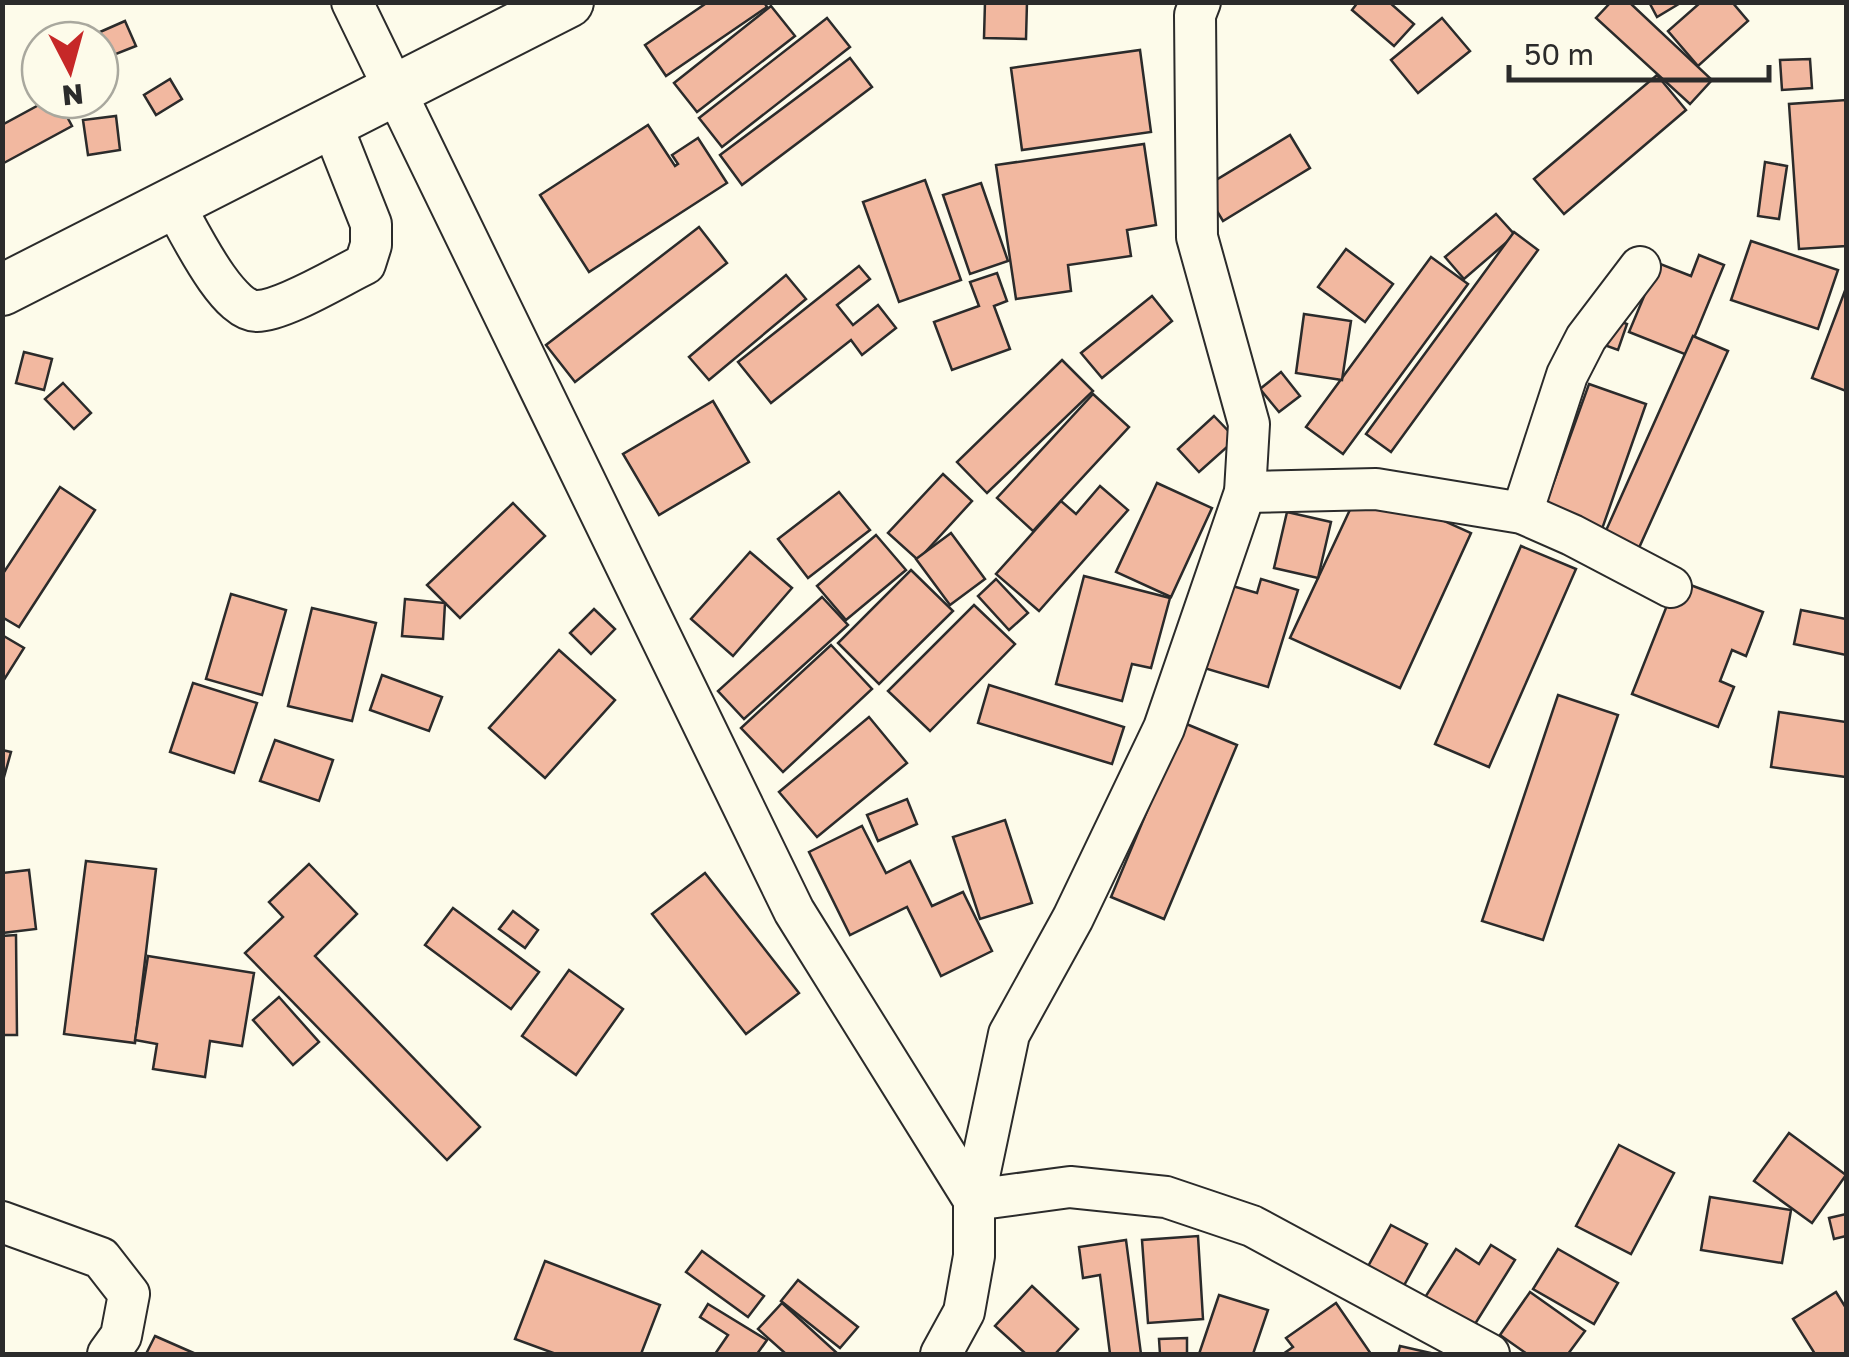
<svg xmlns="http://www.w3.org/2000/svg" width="1849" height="1357" viewBox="0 0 1849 1357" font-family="'Golos Text',sans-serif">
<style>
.building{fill:#f2b8a0;stroke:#2b2b2b;stroke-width:2.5}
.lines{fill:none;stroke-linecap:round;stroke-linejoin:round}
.minor-casing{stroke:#2b2b2b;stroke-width:44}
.major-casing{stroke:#2b2b2b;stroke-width:54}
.minor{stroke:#fdfbea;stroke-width:40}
.major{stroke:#fdfbea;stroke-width:50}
</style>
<rect width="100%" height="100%" fill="#fdfbea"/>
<!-- building -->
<g class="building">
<polygon points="708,2 764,2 767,7 666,76 645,45"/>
<polygon points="985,2 1027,2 1026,39 984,38"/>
<polygon points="1358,2 1389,2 1414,24 1394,46 1352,10"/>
<polygon points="1611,2 1629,2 1712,80 1690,104 1596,18"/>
<polygon points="1649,2 1682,2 1657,17"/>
<polygon points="1701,2 1732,2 1748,21 1698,66 1668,31"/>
<polygon points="771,6 795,36 697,112 674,83"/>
<polygon points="827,18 850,47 722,147 699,118"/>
<polygon points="1442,18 1470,51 1418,93 1391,60"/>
<polygon points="125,21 136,46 111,56 100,32"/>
<polygon points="1140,50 1151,132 1022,150 1011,68"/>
<polygon points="850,58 872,87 742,185 720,155"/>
<polygon points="1810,59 1812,88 1782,90 1780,60"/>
<polygon points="1657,75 1686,110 1564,214 1534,179"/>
<polygon points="170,79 182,99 156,115 144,95"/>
<polygon points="48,100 58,100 72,126 2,164 2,125"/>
<polygon points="1846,100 1846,246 1799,249 1789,104"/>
<polygon points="116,116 120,150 88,155 83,120"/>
<polygon points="648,125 675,166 678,164 672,155 698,138 727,183 589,272 540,195"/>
<polygon points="1290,135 1310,168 1223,221 1203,188"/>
<polygon points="1144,144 1156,225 1127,230 1131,256 1068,265 1071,291 1016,299 996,165"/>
<polygon points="1765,162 1787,166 1779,219 1758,216"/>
<polygon points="925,180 961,280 899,302 863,202"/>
<polygon points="981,183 1008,261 970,274 943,195"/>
<polygon points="1496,214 1515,235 1464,279 1445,257"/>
<polygon points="699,227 727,263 575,382 546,345"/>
<polygon points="1514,232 1538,250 1391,452 1366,434"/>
<polygon points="1751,241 1838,270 1818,329 1731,300"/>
<polygon points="1346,249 1393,284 1365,322 1318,287"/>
<polygon points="1699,255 1724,265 1687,355 1629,332 1658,263 1691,276"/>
<polygon points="1431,257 1468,284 1343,454 1306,427"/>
<polygon points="859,266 870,279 837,305 853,325 878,305 896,328 862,355 851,340 771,403 738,362"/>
<polygon points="997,273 1007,301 994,306 1010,349 952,370 934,322 979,306 970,282"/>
<polygon points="786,275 806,299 709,380 689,357"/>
<polygon points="1846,288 1846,391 1812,378"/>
<polygon points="1152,296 1172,321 1102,378 1081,353"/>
<polygon points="1304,314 1351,321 1342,380 1296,373"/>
<polygon points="1606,316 1627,324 1618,350 1596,342"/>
<polygon points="1693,336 1728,351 1638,550 1604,535"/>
<polygon points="24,352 52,359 44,390 16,383"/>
<polygon points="1062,360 1093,391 987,493 957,462"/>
<polygon points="1281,372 1300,396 1279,412 1260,389"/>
<polygon points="63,383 91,413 74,429 45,399"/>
<polygon points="1589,384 1646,404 1602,529 1544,509"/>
<polygon points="1093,394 1129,427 1033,531 997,498"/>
<polygon points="713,401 749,462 659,515 623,454"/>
<polygon points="1214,416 1236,439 1199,472 1178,449"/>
<polygon points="943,474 972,501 918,560 888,533"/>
<polygon points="1157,483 1212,508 1171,597 1116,572"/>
<polygon points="1362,484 1471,533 1400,688 1290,638"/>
<polygon points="1100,486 1128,510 1039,611 996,574 1061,501 1076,514"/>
<polygon points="60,487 95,510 19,627 2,617 2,575"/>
<polygon points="839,492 870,530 808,578 778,539"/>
<polygon points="513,503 545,536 460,618 427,585"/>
<polygon points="1287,512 1331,522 1318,578 1274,568"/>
<polygon points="951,533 985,579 950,605 916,559"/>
<polygon points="876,535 906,570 846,620 817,586"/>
<polygon points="1521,546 1576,569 1489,767 1435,744"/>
<polygon points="750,552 792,588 733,656 691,619"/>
<polygon points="911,570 953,611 879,684 838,643"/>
<polygon points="1084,576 1170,598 1151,668 1132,664 1122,701 1056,684"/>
<polygon points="996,579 1028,613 1009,630 978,596"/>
<polygon points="1261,579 1298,590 1268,687 1204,668 1229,585 1257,593"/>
<polygon points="1677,580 1763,612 1746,656 1732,650 1720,681 1734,687 1718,727 1632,694"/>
<polygon points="231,594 286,610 262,695 206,679"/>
<polygon points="822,597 848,625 744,719 718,691"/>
<polygon points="405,599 445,603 443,639 402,636"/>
<polygon points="974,605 1015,644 930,731 888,691"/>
<polygon points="312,608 376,623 352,721 288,706"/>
<polygon points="594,609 615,629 591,654 570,633"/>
<polygon points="1801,610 1846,619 1846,655 1794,644"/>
<polygon points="2,635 24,648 2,683"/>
<polygon points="831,645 872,689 783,772 741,728"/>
<polygon points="559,650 615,700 545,778 489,728"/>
<polygon points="382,675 442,697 429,731 370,710"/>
<polygon points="193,683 257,703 234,773 170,752"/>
<polygon points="989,685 1124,727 1112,764 978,723"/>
<polygon points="1558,695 1618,715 1543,940 1482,921"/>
<polygon points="1779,712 1846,722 1846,777 1771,767"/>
<polygon points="869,717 907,763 817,837 779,792"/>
<polygon points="1184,723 1237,745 1164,919 1111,897"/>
<polygon points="275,740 333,760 319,801 260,781"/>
<polygon points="2,750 11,752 4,777 2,776"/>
<polygon points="907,799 917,824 878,841 867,815"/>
<polygon points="1005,820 1032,903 980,919 953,837"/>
<polygon points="862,826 886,873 910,861 932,906 963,892 992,951 941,976 907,907 850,935 809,852"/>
<polygon points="86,861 156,869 135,1043 64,1034"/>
<polygon points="309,864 357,914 315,956 480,1127 447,1160 245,953 283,917 269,902"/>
<polygon points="29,870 36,929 2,933 2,873"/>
<polygon points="705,873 799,993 746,1034 652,914"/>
<polygon points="453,908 539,972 511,1009 425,945"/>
<polygon points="513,911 538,930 525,948 499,929"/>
<polygon points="16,935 17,1035 2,1035 2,936"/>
<polygon points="148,956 254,973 242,1046 210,1041 205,1077 153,1069 157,1044 135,1040"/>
<polygon points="569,970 623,1009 576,1075 522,1036"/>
<polygon points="279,997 319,1042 293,1065 253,1020"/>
<polygon points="1789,1133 1846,1175 1812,1223 1754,1181"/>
<polygon points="1619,1145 1674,1173 1631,1254 1576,1226"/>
<polygon points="1710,1197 1791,1210 1782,1263 1701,1250"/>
<polygon points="1846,1214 1846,1236 1834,1239 1829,1218"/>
<polygon points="1391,1225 1427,1244 1402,1289 1366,1270"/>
<polygon points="1198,1236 1203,1319 1148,1323 1142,1240"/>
<polygon points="1126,1240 1141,1354 1110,1354 1100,1275 1083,1278 1079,1247"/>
<polygon points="1491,1245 1515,1260 1470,1332 1422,1302 1456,1249 1479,1264"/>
<polygon points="1558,1249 1618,1283 1594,1324 1533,1289"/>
<polygon points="702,1251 764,1296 748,1317 686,1272"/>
<polygon points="545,1261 660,1305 641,1354 556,1354 515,1339"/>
<polygon points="798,1280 858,1327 840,1348 781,1301"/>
<polygon points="1032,1286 1078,1329 1055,1354 1026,1354 995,1326"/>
<polygon points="1530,1292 1585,1331 1568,1354 1527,1354 1500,1335"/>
<polygon points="1836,1292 1846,1308 1846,1354 1815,1354 1793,1319"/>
<polygon points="1219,1295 1268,1310 1253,1354 1199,1354"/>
<polygon points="782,1303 838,1354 786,1354 758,1329"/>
<polygon points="1336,1303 1371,1354 1283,1354 1293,1347 1286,1338"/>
<polygon points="708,1304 767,1340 757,1354 715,1354 728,1335 700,1317"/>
<polygon points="155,1336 196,1354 146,1354"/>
<polygon points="1187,1338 1187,1354 1160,1354 1159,1339"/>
<polygon points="1400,1346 1435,1354 1398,1354"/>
</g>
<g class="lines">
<!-- minor casing -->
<g class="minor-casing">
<g id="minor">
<polyline points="352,2 794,911 974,1200 974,1256 964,1312 941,1354"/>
<polyline points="1200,2 1195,15 1197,237 1249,424 1245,492 1164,728 1073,918 1009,1034 974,1200 1070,1187 1166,1197 1252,1226 1489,1354"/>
<path d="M173,203c15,26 54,109 84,108 26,0 83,-35 108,-47l6,-19v-21l-40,-101"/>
<polyline points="1245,492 1376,489 1522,513 1572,535 1671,587"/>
<polyline points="1522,513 1567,375 1586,338 1640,267"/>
<polyline points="2,1222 101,1258 129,1294 121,1336 108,1354"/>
</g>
</g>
<!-- major casing -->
<g class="major-casing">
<polyline id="major" points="2,290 568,2"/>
</g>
<!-- minor -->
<use href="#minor" class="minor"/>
<!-- major -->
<use href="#major" class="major"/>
</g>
<!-- border -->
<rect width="1849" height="1357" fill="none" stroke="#2b2b2b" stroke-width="10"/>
<!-- north arrow -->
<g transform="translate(70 70) rotate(174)"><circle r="48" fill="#fdfbea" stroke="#a9a89e" stroke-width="2.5"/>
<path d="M0-8L18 38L0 25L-18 38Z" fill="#c62828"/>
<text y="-15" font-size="28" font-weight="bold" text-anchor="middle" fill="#2b2b2b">N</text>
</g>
<!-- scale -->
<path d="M1509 65v15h260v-15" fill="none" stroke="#2b2b2b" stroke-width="5"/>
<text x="1524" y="65" font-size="30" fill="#2b2b2b" stroke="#fdfbea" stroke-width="8" paint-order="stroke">50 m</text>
</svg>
